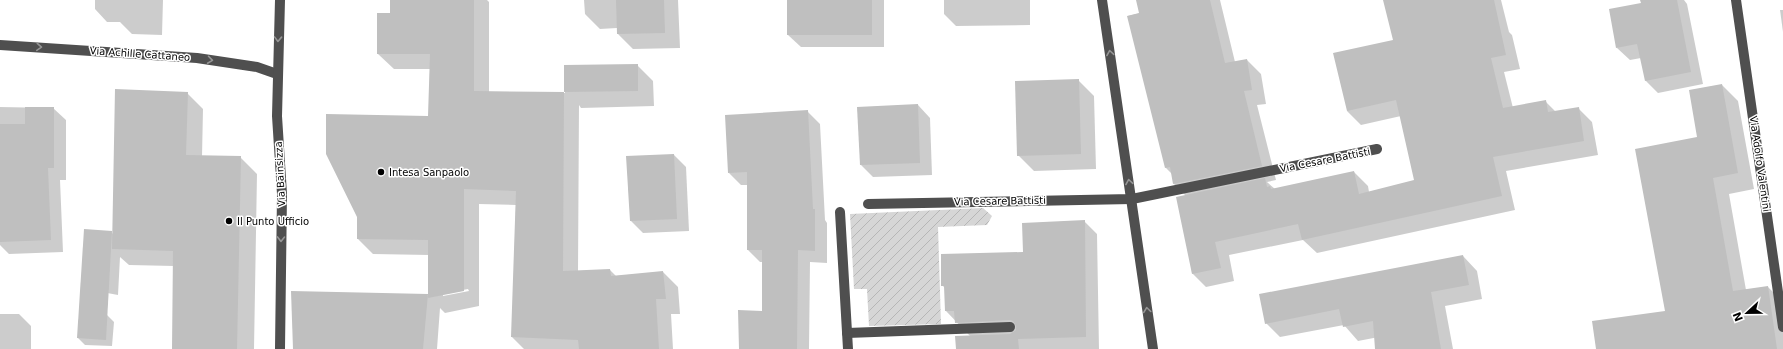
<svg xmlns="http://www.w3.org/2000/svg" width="1783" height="349" viewBox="0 0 1783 349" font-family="'DejaVu Sans',sans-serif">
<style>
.garden{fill:url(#garden-furrows)}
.shadow{fill:#0003;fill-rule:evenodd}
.building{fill:#bfbfbf}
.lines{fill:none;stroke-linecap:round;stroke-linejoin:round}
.minor{stroke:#4f4f4f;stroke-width:10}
.oneway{stroke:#959595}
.poi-dot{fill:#000;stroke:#fff;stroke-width:1.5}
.labels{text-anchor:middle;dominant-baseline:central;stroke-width:3;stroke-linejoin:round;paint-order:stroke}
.street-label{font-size:10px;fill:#000;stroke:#fff}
.poi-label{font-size:10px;fill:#000;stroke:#fff;text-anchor:start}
</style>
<defs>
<pattern id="garden-furrows" width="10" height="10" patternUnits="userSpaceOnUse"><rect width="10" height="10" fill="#d6d6d6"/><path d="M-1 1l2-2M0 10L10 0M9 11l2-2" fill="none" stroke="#b6b6b6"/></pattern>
</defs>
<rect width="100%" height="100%" fill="#fff"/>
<!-- garden -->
<polygon class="garden" points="983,208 992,216 987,225 938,227 941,324 869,326 867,289 854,289 850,214"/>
<!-- shadow -->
<g class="shadow">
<polygon points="95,0 163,0 162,35 132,34 120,22 107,22 95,9"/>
<path d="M391,0h96l2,2v90l76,1v-27l72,-1 16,16 1,25 -73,2 -2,-3 -1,167 32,-2 6,6 47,-4 15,15 2,27h-9l2,35h-149l-12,-12 4,-132 -37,-1v102l-34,7 -5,-5 -3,41h-143l133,-54 2,3v-43l-56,-1 -15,-15 71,-122 1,-48h-36l-16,-15v-40h13zM468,289l1,2 -26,5v-2z"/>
<polygon points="584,0 678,0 680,48 633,49 618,34 617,28 600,29 585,14"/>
<polygon points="788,0 884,0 884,47 801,47 788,35"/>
<polygon points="944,0 1030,0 1030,25 956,26 944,14"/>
<polygon points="1137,0 1220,0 1235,62 1247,60 1261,74 1266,104 1257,105 1276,180 1267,182 1275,189 1354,172 1368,186 1369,192 1415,181 1401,116 1361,125 1347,111 1394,40 1384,0 1501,0 1509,32 1512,35 1520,69 1504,72 1513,108 1546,102 1556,112 1578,108 1592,122 1598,155 1506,171 1515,210 1317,253 1303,240 1229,255 1234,281 1206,287 1192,273 1186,196 1174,184 1172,174 1166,168 1128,16 1141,13"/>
<polygon points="1641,0 1684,0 1687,4 1703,84 1658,93 1646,81 1641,58 1630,60 1617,48 1642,4"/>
<polygon points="1780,10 1783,10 1783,32"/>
<polygon points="1078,80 1094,96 1096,169 1034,171 1018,155"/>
<polygon points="1722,85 1738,101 1754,189 1729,194 1746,290 1768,287 1783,302 1783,349 1597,349 1666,312 1698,138"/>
<polygon points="187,93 203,109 202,157 240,157 257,174 254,349 173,349 174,266 129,265 120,257 118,295 91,290 111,232 113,234"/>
<polygon points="918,105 930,118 932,175 873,177 861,165"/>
<polygon points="0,107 53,108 66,120 66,180 60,180 63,252 9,254 0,245"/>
<polygon points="807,111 820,124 825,220 827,223 827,263 810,262 809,349 740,349 763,312 763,262 760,262 748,250 748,185 741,185 729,173"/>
<polygon points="674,155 686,167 689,231 643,233 631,221"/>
<polygon points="1084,221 1097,234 1099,349 957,349 970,336 946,311 945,288 942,285 1024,253"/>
<polygon points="1463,256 1477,271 1482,299 1445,306 1453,349 1414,349 1410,331 1358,341 1344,325 1280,337 1266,323"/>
<polygon points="0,314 19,314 31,326 31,349 0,349"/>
<polygon points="107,315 114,322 112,346 85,345 78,338"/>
</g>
<!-- building -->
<g class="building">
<polygon points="390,0 474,0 474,91 564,92 563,271 610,269 611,276 663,271 666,299 656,299 659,349 579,349 578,340 511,337 516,191 464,189 464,291 428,298 428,240 357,239 357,217 326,154 326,114 428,116 430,54 377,54 377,13 390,13"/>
<polygon points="616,0 664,0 665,33 617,34"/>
<rect x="787" y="0" width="85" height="35"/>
<polygon points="1136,0 1210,0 1225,63 1247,59 1252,90 1244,91 1262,166 1173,184 1170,167 1165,168 1127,16 1139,13"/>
<polygon points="1383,0 1494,0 1506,55 1491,58 1503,108 1546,100 1548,112 1579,107 1584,141 1493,157 1502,196 1302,240 1298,224 1215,242 1221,268 1192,274 1176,197 1265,178 1267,187 1270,186 1271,189 1354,171 1359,194 1414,180 1396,100 1347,111 1333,53 1393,40"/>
<polygon points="1640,0 1677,0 1691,72 1645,81 1637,44 1616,48 1609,9 1641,3"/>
<polygon points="638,64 638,91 564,92 564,65"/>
<polygon points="1079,79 1081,154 1017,156 1015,81"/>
<polygon points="1722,84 1738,173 1713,178 1733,291 1768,286 1777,349 1596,349 1592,321 1665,311 1635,149 1697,137 1689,90"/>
<polygon points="115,89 188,92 186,155 241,156 237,349 172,349 173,251 112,249"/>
<polygon points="918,104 920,163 860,165 857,107"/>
<polygon points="25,107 54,107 54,168 48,168 51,240 0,242 0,124 25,124"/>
<polygon points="808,110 813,209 815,209 815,251 798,250 797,349 739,349 738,310 762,311 762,250 747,250 747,172 728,173 725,115"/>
<polygon points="674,154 677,219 630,221 626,156"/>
<polygon points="1085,220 1086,337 1018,339 1019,349 956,349 955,336 1010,334 1016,330 1016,326 1013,321 1010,320 955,323 954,311 945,311 944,286 941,286 941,254 1023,252 1022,223"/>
<polygon points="84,229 112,231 106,340 77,338"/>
<polygon points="1463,255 1469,285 1431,292 1441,349 1375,349 1373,321 1343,327 1339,309 1265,324 1259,294"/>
<polygon points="291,291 428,294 423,349 293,349"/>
</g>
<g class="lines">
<!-- minor -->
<g class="minor">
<polyline points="1102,0 1153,349"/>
<polyline points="1736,0 1783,327"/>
<polyline points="0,45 197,58 257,67 277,74"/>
<polyline points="868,204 1132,199 1377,149"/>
<polyline points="840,212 848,349"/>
<polyline points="847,333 1010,327"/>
<polyline points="280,349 282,194 277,116 280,0"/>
</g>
</g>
<!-- one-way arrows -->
<defs><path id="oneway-chevron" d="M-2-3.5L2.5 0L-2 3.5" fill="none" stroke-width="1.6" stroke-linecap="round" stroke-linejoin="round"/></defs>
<g class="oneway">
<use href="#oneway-chevron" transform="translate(278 39) rotate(92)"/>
<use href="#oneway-chevron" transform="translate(39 47) rotate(4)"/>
<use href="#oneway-chevron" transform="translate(1110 53) rotate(-99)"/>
<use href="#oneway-chevron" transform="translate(210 60) rotate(8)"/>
<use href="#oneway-chevron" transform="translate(1129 182) rotate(-99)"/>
<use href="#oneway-chevron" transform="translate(281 239) rotate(91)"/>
<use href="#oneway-chevron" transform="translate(1147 310) rotate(-98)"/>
</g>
<!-- markers -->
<g class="poi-dot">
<circle cx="381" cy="172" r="4"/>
<circle cx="229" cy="221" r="4"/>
</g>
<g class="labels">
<!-- street labels -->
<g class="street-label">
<text transform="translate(140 54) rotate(4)">Via Achille Cattaneo</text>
<text transform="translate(1325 160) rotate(-11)">Via Cesare Battisti</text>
<text transform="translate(1760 164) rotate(82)">Via Adolfo Valentini</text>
<text transform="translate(280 174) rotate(-93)">Via Bainsizza</text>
<text transform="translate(1000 201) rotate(-1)">Via Cesare Battisti</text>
</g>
<!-- poi labels -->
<g class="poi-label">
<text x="389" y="172">Intesa Sanpaolo</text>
<text x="237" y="221">Il Punto Ufficio</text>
</g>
</g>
<!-- north arrow -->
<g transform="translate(1747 313) rotate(248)" stroke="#ffffff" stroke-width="3" paint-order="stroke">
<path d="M0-3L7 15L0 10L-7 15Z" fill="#000000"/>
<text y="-6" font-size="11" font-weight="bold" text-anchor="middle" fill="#000000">N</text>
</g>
</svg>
